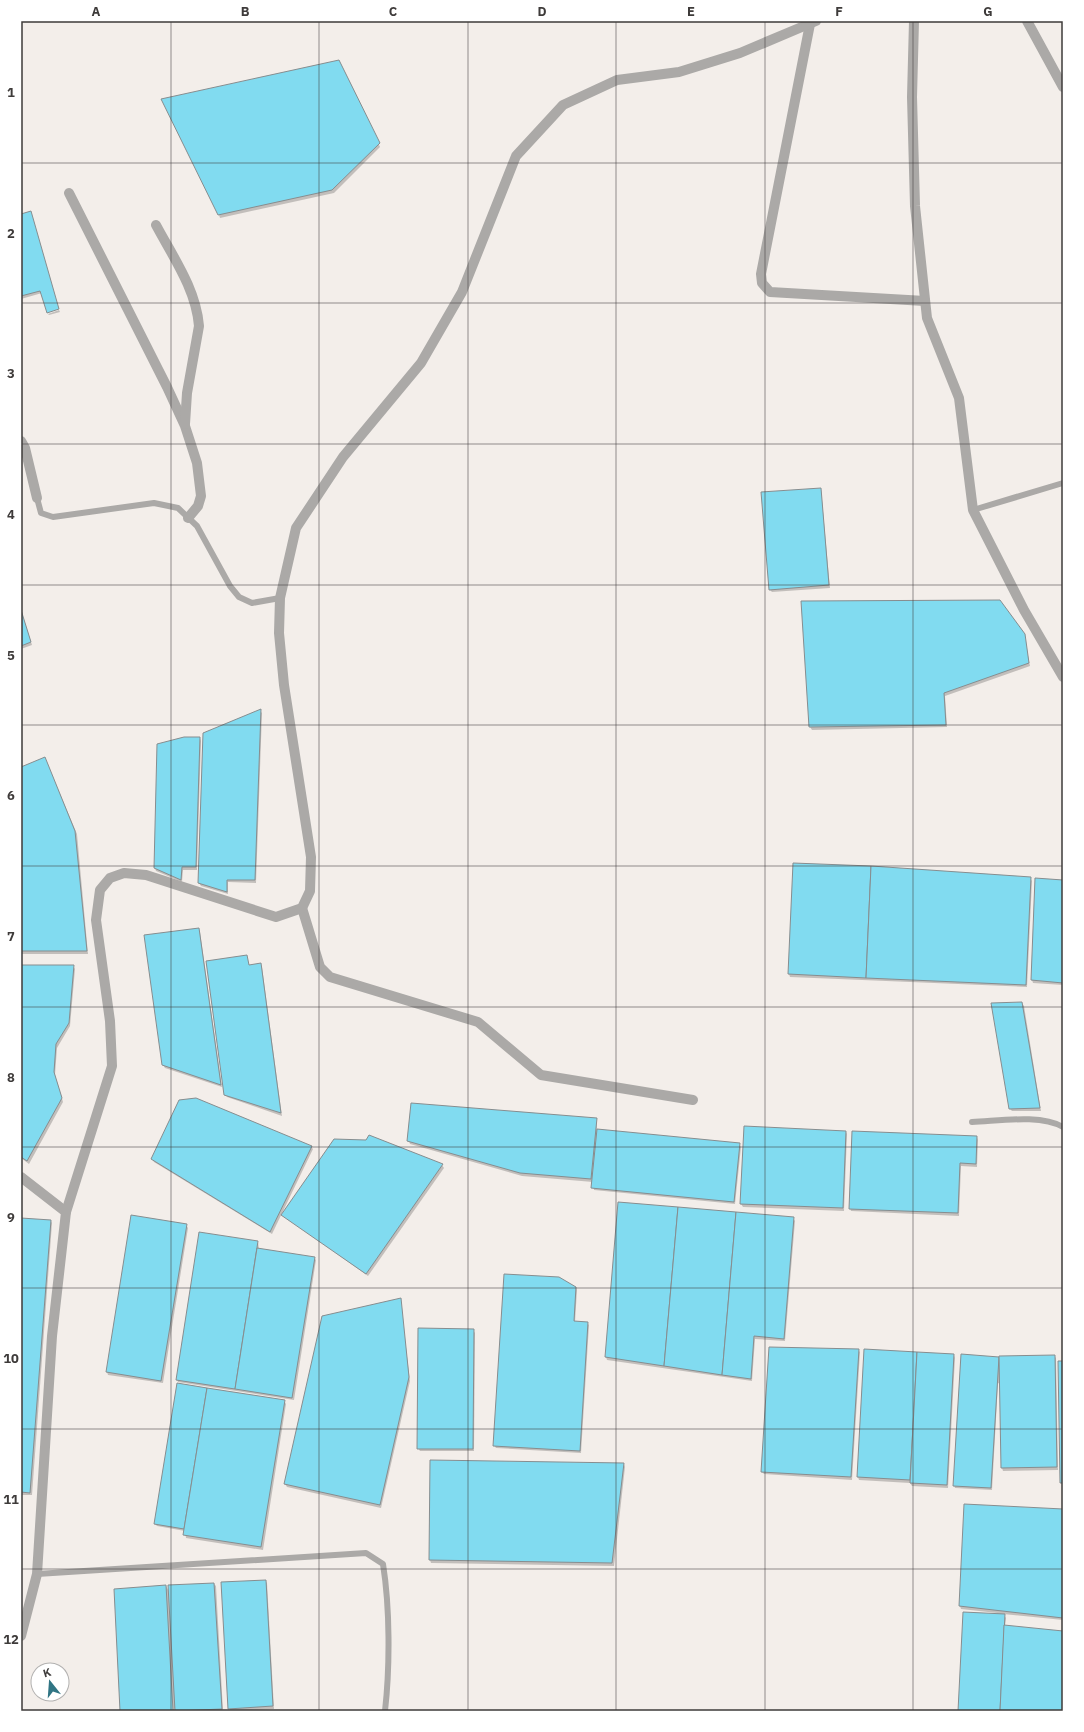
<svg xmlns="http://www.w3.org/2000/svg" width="1084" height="1732" viewBox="0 0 1084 1732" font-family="'IBM Plex Sans',sans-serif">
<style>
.shadow{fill:#0003}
.building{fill:#81dbf0;stroke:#878d8f}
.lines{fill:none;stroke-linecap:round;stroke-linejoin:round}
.service{stroke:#aba9a7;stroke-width:6}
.minor{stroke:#aba9a7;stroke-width:10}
.grid{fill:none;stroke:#3e3b3a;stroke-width:1;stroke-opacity:0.55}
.neatline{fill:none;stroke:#3e3b3a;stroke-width:1.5}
.grid-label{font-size:13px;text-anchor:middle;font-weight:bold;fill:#3e3b3a}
</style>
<rect width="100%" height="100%" fill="#f3eeea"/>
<!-- shadow -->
<g class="shadow">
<polygon points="340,64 380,147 334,193 220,218 219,215"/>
<polygon points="21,215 42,293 21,299"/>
<polygon points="59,310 60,312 49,315 48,314"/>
<polygon points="821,489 830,588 772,592 770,590"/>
<polygon points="21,611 32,645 21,649"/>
<polygon points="1024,635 1030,666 945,696 947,727 812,730 810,727"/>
<polygon points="260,711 262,713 256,883 228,882 228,894 201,886 199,883"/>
<polygon points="200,738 201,741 197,870 183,870 182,882 156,871 155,868"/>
<polygon points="46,761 77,834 88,954 21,954 21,769"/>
<polygon points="794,864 1030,878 1032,881 1027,987 790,977 789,974"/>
<polygon points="1063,881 1063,985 1033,983 1032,980"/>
<polygon points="199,929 200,932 222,1087 165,1068 163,1065"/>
<polygon points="247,956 249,966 260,964 262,967 282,1116 227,1097 225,1094"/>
<polygon points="21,966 73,966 75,969 70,1026 57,1048 55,1075 63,1102 29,1164 21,1158"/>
<polygon points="1022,1003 1024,1006 1041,1111 1012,1111 1010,1109"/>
<polygon points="596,1119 597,1130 739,1144 741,1147 735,1204 594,1190 593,1182 522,1176 410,1144 409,1141"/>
<polygon points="846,1132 847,1134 844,1211 743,1207 741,1204"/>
<polygon points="370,1136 442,1165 444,1168 368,1276 283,1215"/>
<polygon points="977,1137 978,1140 977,1167 961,1166 959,1216 851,1211 850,1208"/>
<polygon points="311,1147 313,1149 272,1234 154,1162 152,1159"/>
<polygon points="619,1203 793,1218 795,1221 785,1341 755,1339 752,1381 607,1360 606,1357"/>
<polygon points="21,1219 51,1221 52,1223 32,1495 21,1495"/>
<polygon points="186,1225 188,1228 163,1383 108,1375 107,1372"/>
<polygon points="258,1242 259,1249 314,1258 316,1260 294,1400 178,1382 177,1379"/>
<polygon points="576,1287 577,1290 575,1322 587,1323 589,1325 581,1453 496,1448 494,1445"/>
<polygon points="400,1299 410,1381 381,1508 287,1487 285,1484"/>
<polygon points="473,1330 475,1333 474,1451 420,1451 418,1448"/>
<polygon points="858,1350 860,1352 852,1480 764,1474 762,1472"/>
<polygon points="865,1350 954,1355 955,1358 948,1488 912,1486 910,1483 859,1480 858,1477"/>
<polygon points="961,1355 999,1358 1054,1356 1056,1358 1058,1470 1003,1471 1002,1468 1000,1384 998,1383 992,1490 955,1488 954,1485"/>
<polygon points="284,1401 286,1404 263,1550 186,1538 185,1531 157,1526 155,1524"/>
<polygon points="624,1464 625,1467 614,1566 431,1563 430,1560"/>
<polygon points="965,1505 1063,1510 1063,1620 1003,1614 1006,1618 1005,1626 1063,1632 1063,1711 959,1711 997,1613 961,1609 960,1606"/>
<polygon points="265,1581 267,1583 274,1709 231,1711 229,1708"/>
<polygon points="214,1584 216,1586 223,1711 176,1711 174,1708 174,1711 121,1711 166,1586 170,1593"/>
</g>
<!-- building -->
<g class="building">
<polygon points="339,60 380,143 332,190 218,215 161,99"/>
<polygon points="31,211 59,309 47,313 40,291 21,296 21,214"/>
<polygon points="821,488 829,585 769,590 761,492"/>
<polygon points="1000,600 1025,634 1029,663 944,693 946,725 809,727 801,601"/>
<polygon points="21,610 31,642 21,646"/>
<polygon points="261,709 255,880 227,880 227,892 198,883 203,733"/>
<polygon points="184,737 200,737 196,867 182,867 181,880 154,868 157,744"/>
<polygon points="45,757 75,831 87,951 21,951 21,767"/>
<polygon points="793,863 871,866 866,978 788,974"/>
<polygon points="871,866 1031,877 1026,985 866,978"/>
<polygon points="1035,878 1063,880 1063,983 1031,980"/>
<polygon points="199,928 221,1085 162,1065 144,935"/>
<polygon points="247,955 249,965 261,963 281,1113 224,1095 206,961"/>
<polygon points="21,965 74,965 69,1023 56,1044 54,1072 62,1098 27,1161 21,1157"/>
<polygon points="1022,1002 1040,1108 1009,1109 991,1003"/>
<polygon points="196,1098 312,1146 270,1232 151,1159 179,1100"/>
<polygon points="411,1103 597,1118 591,1179 520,1173 407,1141"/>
<polygon points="744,1126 846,1131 843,1208 740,1204"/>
<polygon points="597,1129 740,1143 734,1202 591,1188"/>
<polygon points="852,1131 977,1136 976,1164 960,1163 958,1213 849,1209"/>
<polygon points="369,1135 443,1164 366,1274 281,1215 334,1139 366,1140"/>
<polygon points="618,1202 678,1207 664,1366 605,1357"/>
<polygon points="678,1207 736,1212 722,1375 664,1366"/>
<polygon points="736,1212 794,1217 784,1339 754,1336 751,1379 722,1375"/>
<polygon points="131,1215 187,1224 161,1381 106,1372"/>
<polygon points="21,1218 51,1220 30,1493 21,1492"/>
<polygon points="199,1232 258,1241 235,1389 176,1380"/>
<polygon points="257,1248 315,1257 292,1398 235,1389"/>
<polygon points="504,1274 559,1277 576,1287 574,1321 588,1322 580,1451 493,1446"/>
<polygon points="401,1298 409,1377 380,1505 284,1484 322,1316"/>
<polygon points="418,1328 474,1329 473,1449 417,1449"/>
<polygon points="769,1347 859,1349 851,1477 761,1472"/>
<polygon points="864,1349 917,1352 910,1480 857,1477"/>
<polygon points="917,1352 954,1354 947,1485 910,1483"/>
<polygon points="961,1354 999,1357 991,1488 953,1486"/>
<polygon points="1055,1355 1057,1467 1001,1468 999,1356"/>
<polygon points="1058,1361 1063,1361 1063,1483 1060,1483"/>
<polygon points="177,1383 207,1388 184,1529 154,1524"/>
<polygon points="207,1388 285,1400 261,1547 183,1535"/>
<polygon points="430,1460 624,1463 612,1563 429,1560"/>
<polygon points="964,1504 1063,1509 1063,1618 959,1606"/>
<polygon points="266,1580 273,1706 228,1709 221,1582"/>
<polygon points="214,1583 222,1709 175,1711 168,1585"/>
<polygon points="166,1585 173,1711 120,1711 114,1589"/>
<polygon points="963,1612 1005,1614 1000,1711 958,1711"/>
<polygon points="1004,1625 1063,1631 1063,1711 1000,1711"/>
</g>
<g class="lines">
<!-- service -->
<g class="service">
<polyline points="37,498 41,513 53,517 154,503 178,508 197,526 230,586 239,597 252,603 280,598"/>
<polyline points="973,510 1063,483"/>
<path d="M972,1122c27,-1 68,-8 91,5"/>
<path d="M37,1574l329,-21 17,11c7,44 7,103 2,147"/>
</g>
<!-- minor -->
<g class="minor">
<polyline points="914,21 912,97 915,206 927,318 959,398 973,510 1024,610 1063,677"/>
<polyline points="1027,21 1063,87"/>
<polyline points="810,24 761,274 762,283 770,292 925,301"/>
<polyline points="69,193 167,387 185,426 197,463 201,496 198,506 188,518"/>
<path d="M156,225c17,32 40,64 43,101l-12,67 -2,31"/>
<polyline points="21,441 25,448 37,498"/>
<polyline points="302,908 320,967 330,977 478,1022 541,1075 693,1100"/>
<polyline points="21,1177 66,1212 52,1336 37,1574 21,1636"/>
<polyline points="66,1212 112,1066 110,1021 96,920 100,890 110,878 124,873 146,875 276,917 302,908 310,891 311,857 284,685 279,633 280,598 296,528 343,457 421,363 462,292 516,156 563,105 617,80 679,72 740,53 816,21"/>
</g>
</g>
<!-- grid -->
<path class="grid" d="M171,21v1690M319,21v1690M468,21v1690M616,21v1690M765,21v1690M913,21v1690M21,163h1042M21,303h1042M21,444h1042M21,585h1042M21,725h1042M21,866h1042M21,1007h1042M21,1147h1042M21,1288h1042M21,1429h1042M21,1569h1042"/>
<!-- border -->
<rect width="1084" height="1732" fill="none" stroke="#ffffff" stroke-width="44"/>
<!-- north arrow -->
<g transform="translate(50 1682) rotate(343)"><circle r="19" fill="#ffffff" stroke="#b2b1b0"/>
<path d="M0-3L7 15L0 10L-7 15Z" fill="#307584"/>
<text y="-6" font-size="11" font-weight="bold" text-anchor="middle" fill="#3e3b3a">K</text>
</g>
<rect x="22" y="22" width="1040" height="1688" class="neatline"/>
<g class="grid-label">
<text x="96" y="16">A</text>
<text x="245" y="16">B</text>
<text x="393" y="16">C</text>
<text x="542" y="16">D</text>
<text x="691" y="16">E</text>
<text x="839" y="16">F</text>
<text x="988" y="16">G</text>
<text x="11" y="97">1</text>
<text x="11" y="238">2</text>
<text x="11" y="378">3</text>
<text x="11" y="519">4</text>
<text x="11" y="660">5</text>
<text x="11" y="800">6</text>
<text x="11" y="941">7</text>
<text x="11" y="1082">8</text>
<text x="11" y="1222">9</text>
<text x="11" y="1363">10</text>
<text x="11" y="1504">11</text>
<text x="11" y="1644">12</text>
</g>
</svg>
